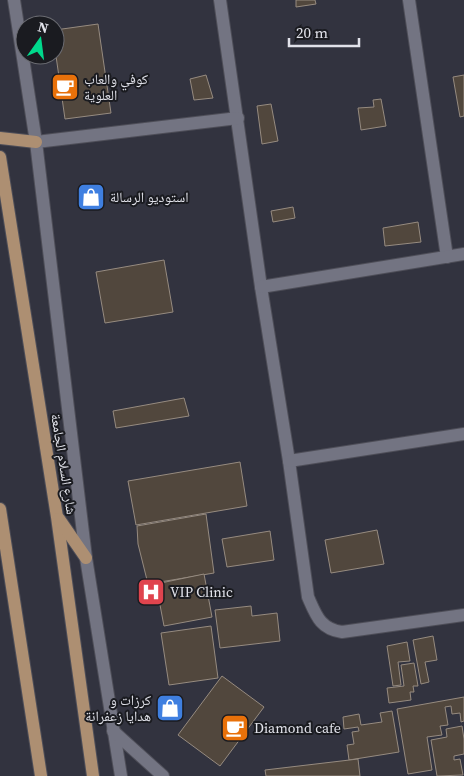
<svg xmlns="http://www.w3.org/2000/svg" width="464" height="776" viewBox="0 0 464 776" font-family="'Source Serif 4','Noto Naskh Arabic',serif">
<style>
.building{fill:#51473d;stroke:#968b80}
.lines{fill:none;stroke-linecap:round;stroke-linejoin:round}
.minor-casing{stroke:#4e4e58;stroke-width:14}
.major-casing{stroke:#4e4e58;stroke-width:14}
.minor{stroke:#737482;stroke-width:12}
.major{stroke:#ad8f72;stroke-width:12}
.labels{text-anchor:middle;dominant-baseline:central;stroke-width:4;stroke-linejoin:round;paint-order:stroke}
.poi-label{font-size:14px;fill:#e1e2ea;stroke:#1a1b20;text-anchor:start}
.street-label{font-size:14px;fill:#e1e2ea;stroke:#1a1b20}
</style>
<rect width="100%" height="100%" fill="#32333f"/>
<!-- building -->
<g class="building">
<polygon points="296,0 315,0 316,4 296,7"/>
<polygon points="98,24 111,113 65,119 55,49 55,30"/>
<polygon points="206,75 213,98 194,100 190,79"/>
<polygon points="464,75 464,116 460,117 453,77"/>
<polygon points="381,99 386,126 361,130 358,108 374,107 373,100"/>
<polygon points="271,104 278,141 262,144 257,106"/>
<polygon points="293,207 295,218 273,222 271,211"/>
<polygon points="418,222 421,242 385,246 383,228"/>
<polygon points="164,260 173,312 105,323 96,272"/>
<polygon points="184,398 189,416 116,428 113,411"/>
<polygon points="240,462 247,506 136,525 128,481"/>
<polygon points="206,514 214,573 148,584 138,544 137,526"/>
<polygon points="377,530 384,564 331,573 325,540"/>
<polygon points="270,531 274,560 227,567 222,539"/>
<polygon points="204,574 212,617 164,626 156,584"/>
<polygon points="251,606 252,616 277,613 280,641 220,648 215,610"/>
<polygon points="211,626 218,678 169,685 161,633"/>
<polygon points="433,636 437,660 425,662 429,682 421,684 413,640"/>
<polygon points="407,642 410,661 398,662 401,685 393,686 387,646"/>
<polygon points="414,663 418,686 413,686 414,692 410,692 411,700 389,703 387,688 404,686 401,665"/>
<polygon points="222,676 264,707 220,766 178,735"/>
<polygon points="464,697 464,721 461,722 460,713 452,714 451,706 445,707 448,725 440,726 442,735 427,737 432,770 408,774 397,709"/>
<polygon points="392,711 399,752 349,760 347,745 354,744 352,732 359,731 358,727 344,729 343,717 359,714 361,725 382,722 380,713"/>
<polygon points="462,726 464,739 464,754 454,756 454,760 460,759 463,775 437,776 431,740 447,737 446,729"/>
<polygon points="358,759 360,776 266,776 265,770"/>
</g>
<g class="lines">
<!-- minor casing -->
<g class="minor-casing">
<g id="minor">
<polyline points="14,0 36,142 86,558 121,776"/>
<path d="M220,0l41,287 28,174 19,136c8,18 12,32 34,35l122,-17"/>
<polyline points="409,0 447,257"/>
<polyline points="36,142 238,118"/>
<polyline points="261,287 464,254"/>
<polyline points="289,461 464,434"/>
<polyline points="113,731 163,776"/>
</g>
</g>
<!-- major casing -->
<g class="major-casing">
<g id="major">
<polyline points="0,138 36,142"/>
<polyline points="0,157 57,517 93,776"/>
<polyline points="0,509 41,776"/>
<polyline points="59,519 86,558"/>
</g>
</g>
<!-- minor -->
<use href="#minor" class="minor"/>
<!-- major -->
<use href="#major" class="major"/>
</g>
<!-- icons -->
<defs>
<g id="cafe-square" transform="scale(1.4375)"><rect x="-9" y="-9" width="18" height="18" rx="4" fill="#e8710a" stroke="#1a1b20"/><path d="M-5.5-4.5H6V0H3Q3 3.5 0 3.5H-2.5Q-5.5 3.5-5.5 0ZM3-3.2v2h1.7v-2ZM-6 4.5H4V6H-6Z" fill="#fff"/></g>
<g id="shop-square" transform="scale(1.4375)"><rect x="-9" y="-9" width="18" height="18" rx="4" fill="#3f7fe0" stroke="#1a1b20"/><path d="M-5-2.5h2.3a2.7 3.5 0 0 1 5.4 0H5L5.5 6h-11ZM-1.5-2.5h3a1.5 2.3 0 0 0-3 0Z" fill="#fff"/></g>
<g id="hospital-square" transform="scale(1.4375)"><rect x="-9" y="-9" width="18" height="18" rx="4" fill="#e0444e" stroke="#1a1b20"/><path d="M-5-5h3v3.5h4V-5h3V5h-3V1.5h-4V5h-3Z" fill="#fff"/></g>
</defs>
<g fill-rule="evenodd">
<use href="#cafe-square" x="65" y="87"/>
<use href="#shop-square" x="91" y="197"/>
<use href="#hospital-square" x="151" y="592"/>
<use href="#shop-square" x="170" y="708"/>
<use href="#cafe-square" x="235" y="728"/>
</g>
<g class="labels">
<!-- poi labels -->
<g class="poi-label">
<text x="84" y="79">كوفي والعاب<tspan x="84" dy="16">العلوية</tspan></text>
<text x="110" y="197">استوديو الرسالة</text>
<text x="170" y="592">VIP Clinic</text>
<text x="151" y="700" text-anchor="end">كرزات و<tspan x="151" dy="16">هدايا زعفرانة</tspan></text>
<text x="254" y="728">Diamond cafe</text>
</g>
<!-- street labels -->
<g class="street-label">
<text transform="translate(64 464) rotate(81)">شارع السلام الجامعة</text>
</g>
</g>
<!-- north arrow -->
<g transform="translate(40 40) rotate(14)"><circle r="24" fill="#1a1b20" stroke="#6a6b71"/>
<path d="M0-4L9 19L0 12L-9 19Z" fill="#00d98c"/>
<text y="-8" font-size="14" font-weight="bold" text-anchor="middle" fill="#e1e2ea">N</text>
</g>
<!-- scale -->
<path d="M289 38v8h70v-8" fill="none" stroke="#e1e2ea" stroke-width="2.5"/>
<text x="296" y="38" font-size="15" fill="#e1e2ea" stroke="#1a1b20" stroke-width="4" paint-order="stroke">20 m</text>
</svg>
